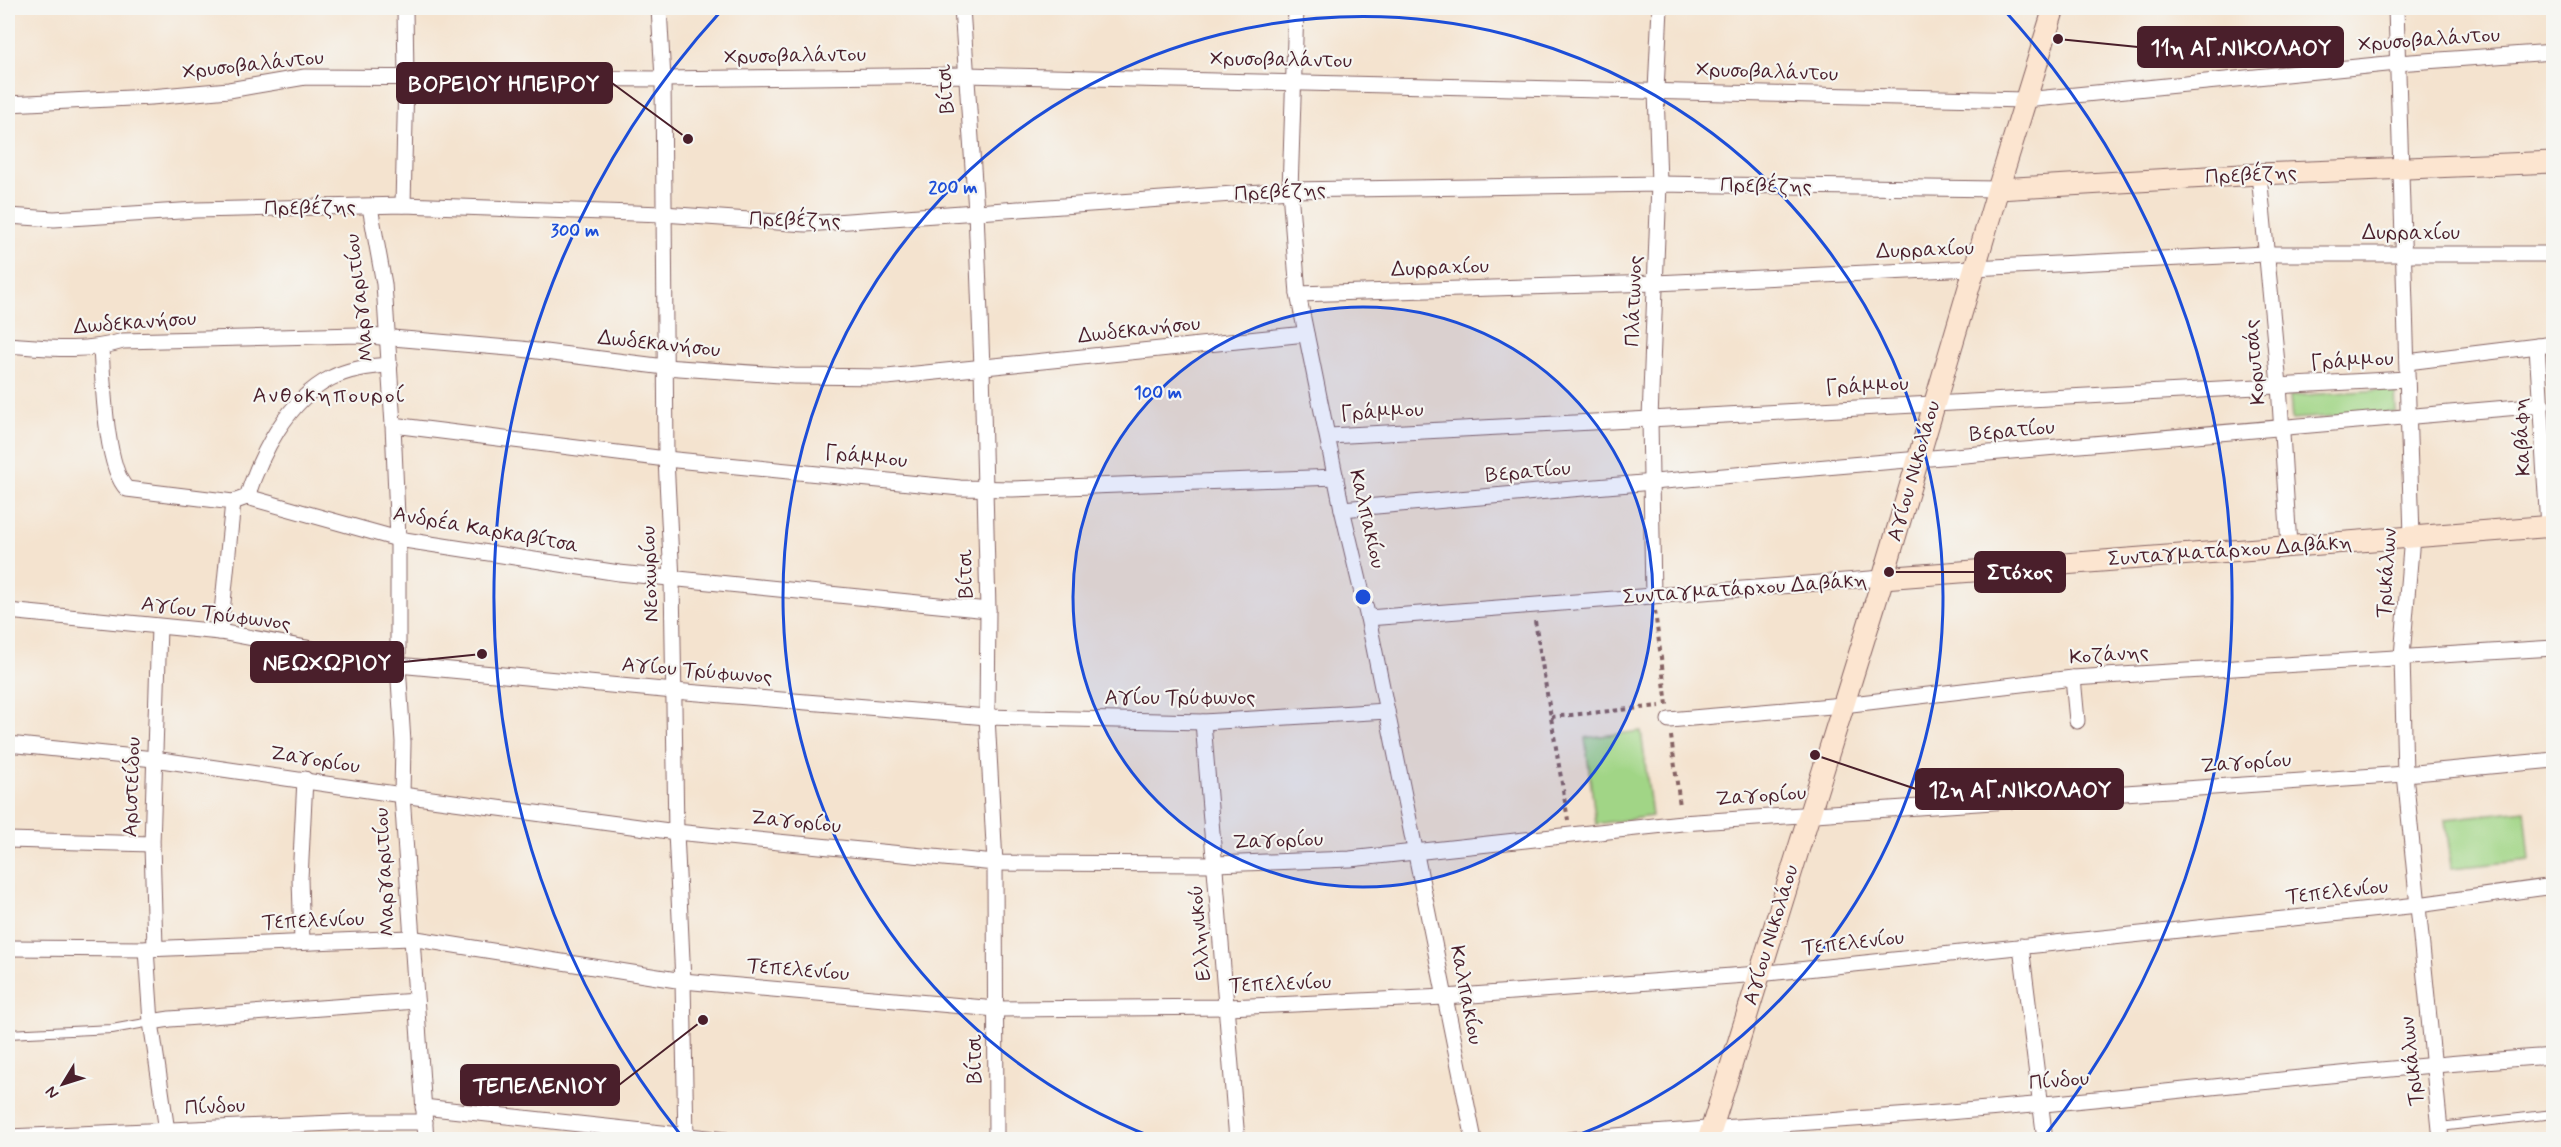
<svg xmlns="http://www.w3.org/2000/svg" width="2561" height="1147" viewBox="0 0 2561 1147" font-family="Mynerve,sans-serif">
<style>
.green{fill:#a1d586;stroke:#767a58;stroke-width:1.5}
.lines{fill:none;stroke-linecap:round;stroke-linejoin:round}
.lane-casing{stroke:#866464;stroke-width:10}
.street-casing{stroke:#866464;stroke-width:17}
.secondary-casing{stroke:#866464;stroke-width:23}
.path{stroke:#866464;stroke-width:4;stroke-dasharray:4.5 4.5;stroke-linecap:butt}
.lane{stroke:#fff;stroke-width:8}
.street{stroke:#fff;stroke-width:15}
.secondary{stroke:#fce5d0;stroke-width:21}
.ring{fill:none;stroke:#1d4ed8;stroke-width:3}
.labels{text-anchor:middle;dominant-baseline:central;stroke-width:4.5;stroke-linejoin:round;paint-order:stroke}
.street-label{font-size:21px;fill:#4a1f2b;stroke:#f6f6f2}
.neighbourhood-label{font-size:22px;letter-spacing:1.5px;fill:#4a1f2b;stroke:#f6f6f2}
.centre{fill:#1d4ed8;stroke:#f6f6f2;stroke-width:3}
.ring-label{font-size:18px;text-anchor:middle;font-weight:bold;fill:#1d4ed8;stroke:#f6f6f2;stroke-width:4.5;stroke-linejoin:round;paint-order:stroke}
.leader{fill:none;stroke:#4a1f2b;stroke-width:2}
.callout-dot{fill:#4a1f2b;stroke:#f6f6f2;stroke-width:2}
.callout{fill:#4a1f2b;stroke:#4a1f2b;stroke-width:2}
.callout-label{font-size:22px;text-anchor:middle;font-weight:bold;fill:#fff}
</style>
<rect width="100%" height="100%" fill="#f6f6f2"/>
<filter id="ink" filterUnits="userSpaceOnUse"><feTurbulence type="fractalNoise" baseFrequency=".0167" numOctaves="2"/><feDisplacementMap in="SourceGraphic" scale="12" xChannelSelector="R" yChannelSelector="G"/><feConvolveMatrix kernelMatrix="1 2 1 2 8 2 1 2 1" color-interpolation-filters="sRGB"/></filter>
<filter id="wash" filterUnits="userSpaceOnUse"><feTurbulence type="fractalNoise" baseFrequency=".008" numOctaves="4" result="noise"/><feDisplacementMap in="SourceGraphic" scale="24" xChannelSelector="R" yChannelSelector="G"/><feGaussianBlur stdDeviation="1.35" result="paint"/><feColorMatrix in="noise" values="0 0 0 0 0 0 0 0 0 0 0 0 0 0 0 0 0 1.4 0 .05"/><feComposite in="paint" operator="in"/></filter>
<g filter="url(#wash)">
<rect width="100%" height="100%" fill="#f4e3cf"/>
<!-- green -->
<g class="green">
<polygon points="2395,389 2396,412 2292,419 2290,396"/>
<polygon points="1641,731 1652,816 1596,824 1585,738"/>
<polygon points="2525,810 2530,860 2451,868 2446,819"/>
</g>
</g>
<g filter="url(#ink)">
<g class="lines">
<!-- lane casing -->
<g class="lane-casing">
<g id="lane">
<polyline points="8,1034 112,1029 151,1022"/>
<polyline points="2440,1127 2554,1114"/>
</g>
</g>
<!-- street casing -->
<g class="street-casing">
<g id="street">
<polyline points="659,8 663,79 666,459 672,580 676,832 683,981 686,1140"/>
<polyline points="962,8 976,211 982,368 988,610 987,717 995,863 996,1140"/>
<polyline points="1296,8 1290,190 1298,294 1342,509 1368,618 1474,1140"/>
<polyline points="2396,8 2412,537 2402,656 2405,774 2441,1140"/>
<polyline points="8,104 151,97 229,90 305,77 663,79 966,75 2025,100 2397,63 2554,52"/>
<polyline points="2259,174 2279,385 2289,546"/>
<polyline points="403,205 406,79 405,8"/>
<polyline points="370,207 384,284 393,425 398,539 398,665 403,742 402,795 426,1140"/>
<polyline points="8,216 54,219 196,210 403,205 663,214 806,224 1290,190 1659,184 1998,189"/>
<polyline points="1298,294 1656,283 2265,254 2554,254"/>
<path d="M8,345c39,3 77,8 115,-4l235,-6 163,14 144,18 129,9 93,1 419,-43"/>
<polyline points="2537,346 2548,527"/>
<path d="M101,348c2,31 4,120 26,141l106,13 14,-5 151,42 221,34 369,37"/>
<polyline points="2407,362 2554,344"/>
<polyline points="393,425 666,459 960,488 1012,489 1336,477"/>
<polyline points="1329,436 2407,379"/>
<path d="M247,497c14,-44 41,-97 84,-119 18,-9 39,-12 59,-13"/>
<polyline points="1342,509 2542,405"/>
<polyline points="1653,596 1650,419 1659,184 1656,90 1660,8"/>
<polyline points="8,611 220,632 398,665 674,691 987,717 1203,722 1387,711"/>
<polyline points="1368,618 1883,578"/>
<polyline points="220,632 233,502"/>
<polyline points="2073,678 2077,721"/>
<polyline points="1669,720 1843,705 2073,678 2554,648"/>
<polyline points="1203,722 1237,1140"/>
<polyline points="8,744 154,759 402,795 676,832 995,863 1215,864 1350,859 1682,823 2405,774 2554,760"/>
<polyline points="8,840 152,844"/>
<polyline points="302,942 300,879 305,779"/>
<polyline points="2021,946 2045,1140"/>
<polyline points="8,948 146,949 410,938 683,981 996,1009 1228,1007 1445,997 1759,974 2418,905 2554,886"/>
<polyline points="155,948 152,844 159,627"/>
<polyline points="146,949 151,1022 167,1131"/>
<polyline points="151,1022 170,1019 416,1001"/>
<polyline points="423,1107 726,1140"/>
<polyline points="8,1137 356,1122 425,1122"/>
<path d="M1568,1140c158,-14 317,-21 476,-36 170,-16 339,-37 510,-48"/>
</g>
</g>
<!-- secondary casing -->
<g class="secondary-casing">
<g id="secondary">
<polyline points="1998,189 2259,174 2554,162"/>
<polyline points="1883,578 2554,526"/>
<polyline points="1708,1140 1883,578 1998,189 2054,8"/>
</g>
</g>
<!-- path -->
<g class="path">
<polyline points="1655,611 1667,705"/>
<polyline points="1535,621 1568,820"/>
<polyline points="1551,717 1660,706"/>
<polyline points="1671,736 1680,806"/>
</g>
<!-- lane -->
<use href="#lane" class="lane"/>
<!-- street -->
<use href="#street" class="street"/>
<!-- secondary -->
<use href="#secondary" class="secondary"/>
</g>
</g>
<!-- distance rings -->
<circle cx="1363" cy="597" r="290" fill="#1d4ed8" fill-opacity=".12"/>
<g class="ring">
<circle cx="1363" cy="597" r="290"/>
<path d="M1155 1138A580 580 0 1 1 1571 1138"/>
<path d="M683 1138A869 869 0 0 1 722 10M2004 10A869 869 0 0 1 2043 1138"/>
</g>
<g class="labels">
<!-- street labels -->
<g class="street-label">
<text transform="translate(2429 40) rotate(-4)">Χρυσοβαλάντου</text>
<text transform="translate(795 56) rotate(-1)">Χρυσοβαλάντου</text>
<text transform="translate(1281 60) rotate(1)">Χρυσοβαλάντου</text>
<text transform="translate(253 65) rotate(-6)">Χρυσοβαλάντου</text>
<text transform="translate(1767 72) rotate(2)">Χρυσοβαλάντου</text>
<text transform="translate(946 89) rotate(-94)">Βίτσι</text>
<text transform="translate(2251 175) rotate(-3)">Πρεβέζης</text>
<text transform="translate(1766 186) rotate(1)">Πρεβέζης</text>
<text transform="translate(1280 192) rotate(-3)">Πρεβέζης</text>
<text transform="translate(310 208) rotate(-1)">Πρεβέζης</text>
<text transform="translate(795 220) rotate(1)">Πρεβέζης</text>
<text x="2411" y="233">Δυρραχίου</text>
<text transform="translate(1925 250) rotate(-2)">Δυρραχίου</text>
<text transform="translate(1440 268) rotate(-2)">Δυρραχίου</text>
<text transform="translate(360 298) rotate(-97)">Μαργαριτίου</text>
<text transform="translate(1634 301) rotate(-88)">Πλάτωνος</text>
<text transform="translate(135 323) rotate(-4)">Δωδεκανήσου</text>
<text transform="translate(1139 330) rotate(-6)">Δωδεκανήσου</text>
<text transform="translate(659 344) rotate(6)">Δωδεκανήσου</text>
<text transform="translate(2352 361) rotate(-3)">Γράμμου</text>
<text transform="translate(2255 362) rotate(-95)">Κορυτσάς</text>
<text transform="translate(1867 386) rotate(-3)">Γράμμου</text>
<text transform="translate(1382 412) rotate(-3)">Γράμμου</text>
<text transform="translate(2012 431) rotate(-5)">Βερατίου</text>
<text transform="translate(2522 437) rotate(-93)">Καβάφη</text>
<text transform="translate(866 457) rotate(6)">Γράμμου</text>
<text transform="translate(1914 471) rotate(-74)">Αγίου Νικολάου</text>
<text transform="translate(1528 472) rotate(-5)">Βερατίου</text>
<text transform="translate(1367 519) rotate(77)">Καλπακίου</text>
<text transform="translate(486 530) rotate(10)">Ανδρέα Καρκαβίτσα</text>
<text transform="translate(2230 551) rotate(-4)">Συνταγματάρχου Δαβάκη</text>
<text transform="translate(2387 573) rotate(-86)">Τρικάλων</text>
<text transform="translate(650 574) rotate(-92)">Νεοχωρίου</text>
<text transform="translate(966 574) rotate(-91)">Βίτσι</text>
<text transform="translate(1745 589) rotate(-4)">Συνταγματάρχου Δαβάκη</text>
<text transform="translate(216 614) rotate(8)">Αγίου Τρύφωνος</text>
<text transform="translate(2109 655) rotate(-4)">Κοζάνης</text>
<text transform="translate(697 671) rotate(5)">Αγίου Τρύφωνος</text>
<text x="1180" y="698">Αγίου Τρύφωνος</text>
<text transform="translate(315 760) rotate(9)">Ζαγορίου</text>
<text transform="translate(2246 763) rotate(-4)">Ζαγορίου</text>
<text transform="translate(132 787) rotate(-88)">Αριστείδου</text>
<text transform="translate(1761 796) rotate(-4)">Ζαγορίου</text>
<text transform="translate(796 822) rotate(6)">Ζαγορίου</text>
<text transform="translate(1278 841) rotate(-2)">Ζαγορίου</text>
<text transform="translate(385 872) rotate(-93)">Μαργαριτίου</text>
<text transform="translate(2337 892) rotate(-6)">Τεπελενίου</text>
<text transform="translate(313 921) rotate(-2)">Τεπελενίου</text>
<text transform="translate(1200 933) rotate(-95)">Ελληνικού</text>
<text transform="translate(1771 935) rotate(-73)">Αγίου Νικολάου</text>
<text transform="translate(1853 943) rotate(-6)">Τεπελενίου</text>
<text transform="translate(798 970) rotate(5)">Τεπελενίου</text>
<text transform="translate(1280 984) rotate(-2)">Τεπελενίου</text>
<text transform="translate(1466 995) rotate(79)">Καλπακίου</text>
<text transform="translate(975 1059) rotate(-90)">Βίτσι</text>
<text transform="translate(2412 1061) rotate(-96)">Τρικάλων</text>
<text transform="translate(2059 1081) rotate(-5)">Πίνδου</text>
<text transform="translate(215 1107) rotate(-3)">Πίνδου</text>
</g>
<!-- neighbourhood labels -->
<g class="neighbourhood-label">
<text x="329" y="396">Ανθοκηπουροί</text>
</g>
</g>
<circle cx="1363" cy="597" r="9" class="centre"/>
<g class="ring-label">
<text x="953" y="193">200 m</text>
<text x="575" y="236">300 m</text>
<text x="1158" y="398">100 m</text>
</g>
<!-- callouts -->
<path class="leader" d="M2058 39L2138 47M688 139L612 83M1889 572L1975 572M482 654L403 662M1815 755L1916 789M703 1020L619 1085"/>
<g class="callout-dot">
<circle cx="2058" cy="39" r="6"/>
<circle cx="688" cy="139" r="6"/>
<circle cx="1889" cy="572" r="6"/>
<circle cx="482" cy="654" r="6"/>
<circle cx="1815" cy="755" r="6"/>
<circle cx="703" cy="1020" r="6"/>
</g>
<g class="callout">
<rect x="2138" y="27" width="205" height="40" rx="6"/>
<rect x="397" y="63" width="215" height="40" rx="6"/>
<rect x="1975" y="552" width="90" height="40" rx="6"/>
<rect x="251" y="642" width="152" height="40" rx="6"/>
<rect x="1916" y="769" width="207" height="40" rx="6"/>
<rect x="461" y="1065" width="158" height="40" rx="6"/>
</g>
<g class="callout-label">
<text x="2241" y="55">11η ΑΓ.ΝΙΚΟΛΑΟΥ</text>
<text x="504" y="91">ΒΟΡΕΙΟΥ ΗΠΕΙΡΟΥ</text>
<text x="2020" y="579">Στόχος</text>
<text x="327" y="670">ΝΕΩΧΩΡΙΟΥ</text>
<text x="2020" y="797">12η ΑΓ.ΝΙΚΟΛΑΟΥ</text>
<text x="540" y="1093">ΤΕΠΕΛΕΝΙΟΥ</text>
</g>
<!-- margin -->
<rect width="2561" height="1147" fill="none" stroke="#f6f6f2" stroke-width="30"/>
<!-- north arrow -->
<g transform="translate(63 1084) rotate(232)" stroke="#f6f6f2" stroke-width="4.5" paint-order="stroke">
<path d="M0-4.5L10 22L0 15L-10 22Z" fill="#4a1f2b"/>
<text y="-9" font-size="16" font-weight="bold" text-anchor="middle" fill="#4a1f2b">N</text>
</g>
</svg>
